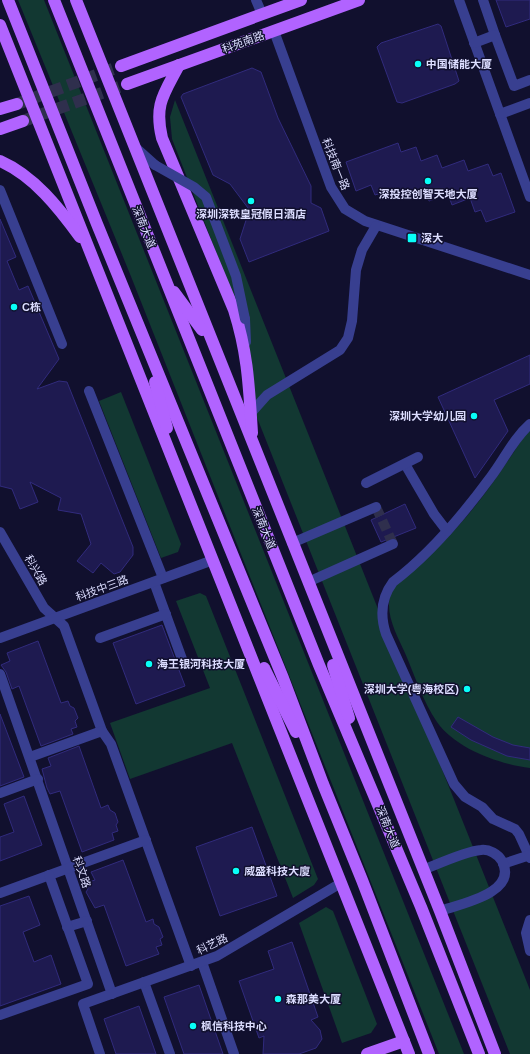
<svg xmlns="http://www.w3.org/2000/svg" width="530" height="1054" viewBox="0 0 530 1054" font-family="Arial,'Noto Sans SC',sans-serif">
<style>
.green{fill:#123832}
.building{fill:#1e1a50;stroke:#312b7d}
.lines{fill:none;stroke-linecap:round;stroke-linejoin:round}
.minor-tunnel{stroke:#2f2f4d;stroke-width:10;stroke-dasharray:10 5;stroke-linecap:butt}
.major-tunnel{stroke:#2f2f4d;stroke-width:12;stroke-dasharray:12 6;stroke-linecap:butt}
.minor{stroke:#383f90;stroke-width:10}
.major{stroke:#b163ff;stroke-width:12}
.minor-bridge{stroke:#383f90;stroke-width:10}
.poi-dot{fill:#08fff8;stroke:#11102e;stroke-width:1.5}
.labels{text-anchor:middle;dominant-baseline:central;stroke-width:3;stroke-linejoin:round;paint-order:stroke}
.street-label{font-size:11px;fill:#dcddff;stroke:#11102e}
.poi-label{font-size:11px;font-weight:bold;fill:#dcddff;stroke:#11102e;text-anchor:start}
</style>
<rect width="100%" height="100%" fill="#11102e"/>
<!-- green -->
<g class="green">
<polygon points="18,0 44,0 464,1054 439,1054 130,274"/>
<polygon points="175,100 530,990 530,1054 510,1054 254,410 232,293 172,139 170,117"/>
<polygon points="121,392 181,544 178,552 161,558 99,401"/>
<path d="M530,429v339c-31,-4 -74,-19 -93,-46 -14,-20 -22,-46 -32,-69 -8,-18 -21,-40 -14,-60 6,-16 41,-39 54,-53 24,-24 44,-51 62,-78 8,-11 14,-22 23,-33z"/>
<polygon points="200,593 206,596 318,879 314,885 293,898 232,743 130,779 110,723 210,688 176,601"/>
<polygon points="326,907 333,911 377,1024 371,1033 342,1043 299,923"/>
</g>
<!-- building -->
<g class="building">
<polygon points="496,0 530,0 530,19 506,27"/>
<polygon points="438,24 441,26 459,81 455,84 402,103 397,102 377,47 381,43"/>
<polygon points="252,68 261,72 278,118 311,186 311,203 321,208 329,231 249,262 240,239 249,211 248,208 230,184 213,175 181,97 183,94"/>
<polygon points="398,143 401,152 416,147 421,161 437,155 442,168 464,160 468,171 488,164 493,176 501,173 515,212 486,222 481,210 475,212 470,198 452,205 448,194 429,201 425,192 410,198 407,191 398,194 396,188 375,195 371,185 356,191 346,162"/>
<polygon points="0,219 16,257 7,261 19,290 28,286 59,359 37,389 59,381 67,382 133,547 133,555 120,572 114,574 101,563 93,573 77,561 91,544 81,514 58,510 61,498 30,482 38,502 20,509 12,489 0,486"/>
<polygon points="530,355 530,384 494,400 508,431 475,478 438,397"/>
<polygon points="405,504 416,528 381,542 371,520"/>
<polygon points="162,625 185,686 136,704 113,643"/>
<polygon points="38,641 61,703 68,701 70,706 74,708 78,718 75,721 77,727 71,729 73,734 41,746 19,686 12,689 6,672 1,665 10,661 7,653"/>
<polygon points="0,714 24,777 0,786"/>
<polygon points="458,717 493,737 513,745 530,748 530,760 507,756 471,740 451,727"/>
<polygon points="79,746 101,808 108,805 110,810 115,813 118,822 116,825 118,831 112,833 114,840 82,852 60,791 50,794 47,788 42,769 51,766 48,758"/>
<polygon points="24,796 42,845 0,861 0,837 14,832 4,804"/>
<polygon points="252,827 277,896 220,916 196,847"/>
<polygon points="123,860 146,922 153,919 154,924 159,927 163,937 160,939 162,945 156,947 159,954 126,966 104,905 95,908 86,892 88,889 86,883 95,880 91,872"/>
<polygon points="29,896 40,925 23,932 34,962 51,955 61,984 0,1006 0,906"/>
<polygon points="292,942 318,1017 311,1020 320,1030 322,1039 316,1048 299,1054 263,1054 264,1036 259,1038 239,981 274,969 268,951"/>
<polygon points="199,985 223,1054 184,1054 164,997"/>
<polygon points="139,1006 156,1054 116,1054 104,1019"/>
</g>
<g class="lines">
<!-- minor-tunnel -->
<polyline class="minor-tunnel" points="376,507 393,544"/>
<!-- major-tunnel -->
<g class="major-tunnel">
<polyline points="17,104 121,66"/>
<polyline points="23,121 127,84"/>
</g>
<!-- minor -->
<g class="minor">
<polyline points="256,0 262,14"/>
<polyline points="459,0 530,197"/>
<polyline points="483,0 495,35"/>
<polyline points="274,31 331,187 345,209 365,221 530,275"/>
<polyline points="474,43 495,35 514,86 530,80"/>
<polyline points="500,114 530,103"/>
<polyline points="136,148 155,165"/>
<polyline points="0,190 62,344"/>
<polyline points="245,319 246,342"/>
<polyline points="89,391 163,578"/>
<polyline points="251,413 267,395 340,350 348,338 352,321 356,270 362,250 376,226"/>
<path d="M530,424c-17,15 -26,36 -40,54 -28,38 -60,76 -97,104 -12,16 -13,34 -7,52l68,150 11,13 17,10 11,12 22,10 4,5 11,24"/>
<polyline points="405,464 434,514 447,531"/>
<polyline points="366,483 418,457"/>
<polyline points="0,532 44,608 64,626 102,731"/>
<polyline points="292,543 376,507"/>
<polyline points="154,582 182,659"/>
<polyline points="308,582 393,544"/>
<polyline points="0,638 213,560"/>
<polyline points="100,638 166,614"/>
<polyline points="0,674 112,994"/>
<polyline points="30,757 102,731 111,744 191,966"/>
<polyline points="0,793 38,779"/>
<polyline points="503,864 530,855"/>
<path d="M423,870c15,-6 43,-19 58,-20 8,-1 17,4 21,11 17,32 -42,43 -62,50"/>
<polyline points="0,893 146,840"/>
<polyline points="530,920 526,933 530,951"/>
<polyline points="67,927 87,921"/>
<polyline points="202,962 234,1054"/>
<polyline points="144,982 170,1054"/>
<polyline points="0,1015 88,984 49,875"/>
<polyline points="100,1054 83,1004 217,956 341,883"/>
</g>
<!-- major -->
<g class="major">
<polyline points="8,0 97,224 283,678 323,784 362,880 429,1054"/>
<polyline points="54,0 319,665 421,907 479,1054"/>
<polyline points="76,0 440,911 495,1054"/>
<polyline points="0,25 409,1054"/>
<path d="M179,65c-15,29 -25,39 -17,73l72,172c14,44 15,77 18,123"/>
<polyline points="121,66 301,0"/>
<polyline points="127,84 359,0"/>
<polyline points="0,109 17,104"/>
<polyline points="0,129 23,121"/>
<path d="M0,161c34,15 59,47 80,76"/>
<polyline points="174,292 202,330"/>
<polyline points="155,382 167,428"/>
<polyline points="333,665 349,718"/>
<polyline points="264,668 296,732"/>
<polyline points="367,1054 404,1041"/>
</g>
<!-- minor-bridge -->
<polyline class="minor-bridge" points="155,165 194,187 206,197 236,276 245,319"/>
</g>
<!-- markers -->
<g class="poi-dot">
<circle cx="418" cy="64" r="4"/>
<circle cx="428" cy="181" r="4"/>
<circle cx="251" cy="201" r="4"/>
<rect x="407" y="233" width="10" height="10" rx="2"/>
<circle cx="14" cy="307" r="4"/>
<circle cx="474" cy="416" r="4"/>
<circle cx="149" cy="664" r="4"/>
<circle cx="467" cy="689" r="4"/>
<circle cx="236" cy="871" r="4"/>
<circle cx="278" cy="999" r="4"/>
<circle cx="193" cy="1026" r="4"/>
</g>
<g class="labels">
<!-- street labels -->
<g class="street-label">
<text transform="translate(243 42) rotate(-20)">科苑南路</text>
<text transform="translate(336 164) rotate(68)">科技南一路</text>
<text transform="translate(144 227) rotate(68)">深南大道</text>
<text transform="translate(264 528) rotate(68)">深南大道</text>
<text transform="translate(36 570) rotate(60)">科兴路</text>
<text transform="translate(102 588) rotate(-20)">科技中三路</text>
<text transform="translate(388 827) rotate(68)">深南大道</text>
<text transform="translate(82 872) rotate(71)">科文路</text>
<text transform="translate(212 944) rotate(-26)">科艺路</text>
</g>
<!-- poi labels -->
<g class="poi-label">
<text x="426" y="64">中国储能大厦</text>
<text x="428" y="194" text-anchor="middle">深投控创智天地大厦</text>
<text x="251" y="214" text-anchor="middle">深圳深铁皇冠假日酒店</text>
<text x="421" y="238">深大</text>
<text x="22" y="307">C栋</text>
<text x="466" y="416" text-anchor="end">深圳大学幼儿园</text>
<text x="157" y="664">海王银河科技大厦</text>
<text x="459" y="689" text-anchor="end">深圳大学(粤海校区)</text>
<text x="244" y="871">威盛科技大廈</text>
<text x="286" y="999">森那美大厦</text>
<text x="201" y="1026">枫信科技中心</text>
</g>
</g>
</svg>
